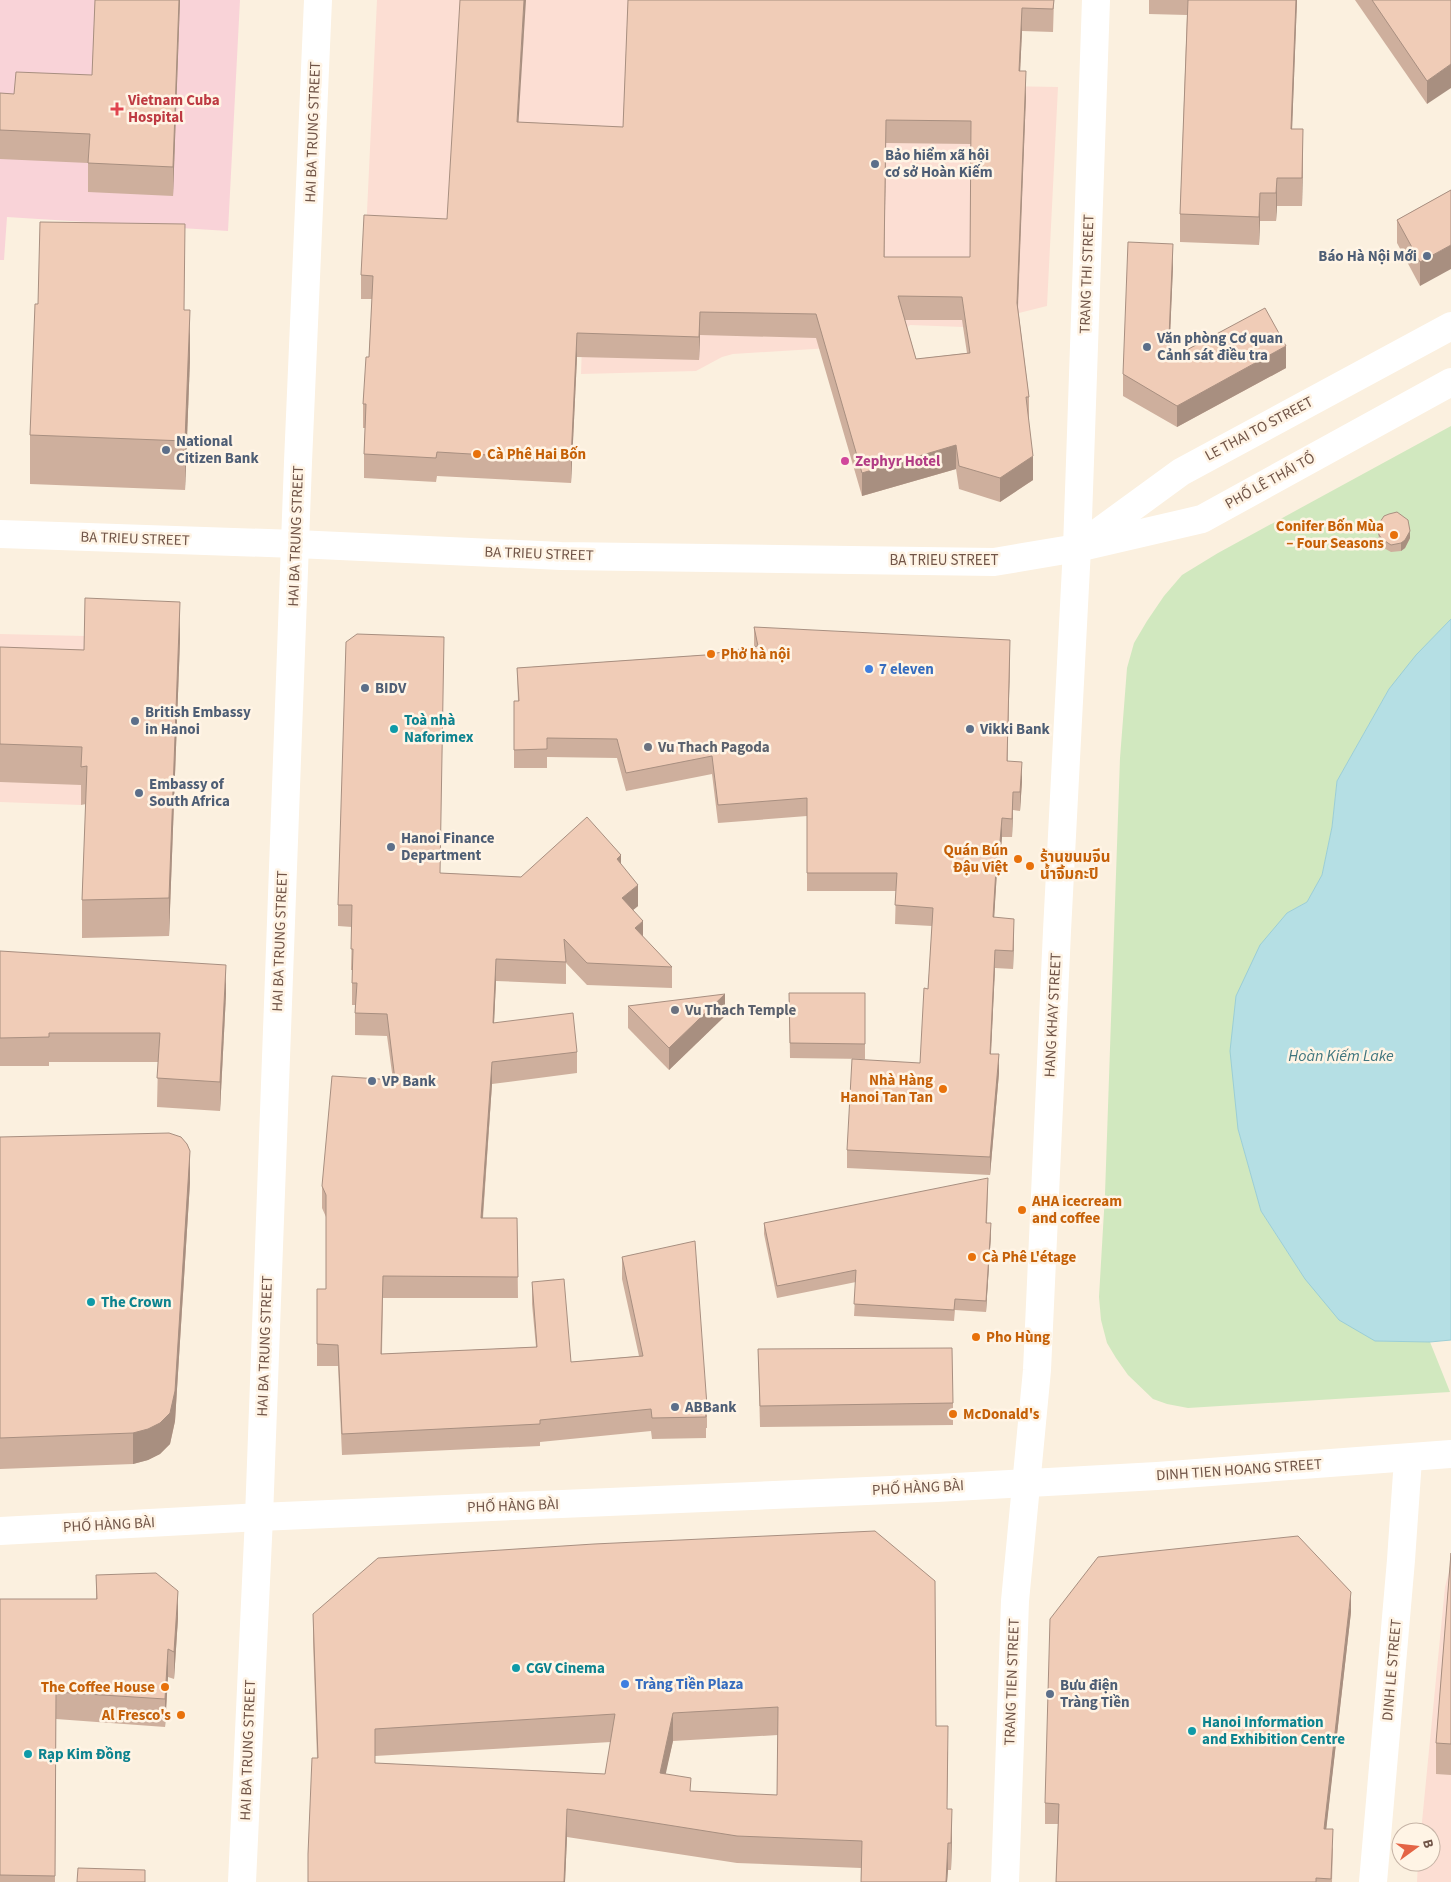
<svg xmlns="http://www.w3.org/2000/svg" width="1451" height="1882" viewBox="0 0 1451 1882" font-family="'Source Sans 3','Noto Sans Thai',sans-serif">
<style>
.commercial{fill:#fcded3}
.medical{fill:#f9d3d8}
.green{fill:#d1e8bf}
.water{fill:#b5dfe4;stroke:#9bced6}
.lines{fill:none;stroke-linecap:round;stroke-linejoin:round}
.street{stroke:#fff;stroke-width:28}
.secondary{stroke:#fff;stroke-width:28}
.wall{fill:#ceaf9d;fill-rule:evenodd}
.shaded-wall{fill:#a88f80}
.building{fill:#f0ccb7;stroke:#a88f80;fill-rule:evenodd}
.health-dot{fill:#e0444e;stroke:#fff4e5;stroke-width:2}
.service-dot{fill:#5c6f8a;stroke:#fff4e5;stroke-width:2}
.food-dot{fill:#e8710a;stroke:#fff4e5;stroke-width:2}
.hotel-dot{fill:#d1479c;stroke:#fff4e5;stroke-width:2}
.shop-dot{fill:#3f7fe0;stroke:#fff4e5;stroke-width:2}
.culture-dot{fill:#0f9aa8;stroke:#fff4e5;stroke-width:2}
.worship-dot{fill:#6b7280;stroke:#fff4e5;stroke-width:2}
.labels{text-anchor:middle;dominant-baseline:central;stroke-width:5;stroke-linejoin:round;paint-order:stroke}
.health-label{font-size:15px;font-weight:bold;fill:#be3a42;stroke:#fff4e5;text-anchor:start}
.street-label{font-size:15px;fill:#715548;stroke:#fff4e5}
.service-label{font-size:15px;font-weight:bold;fill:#4e5e75;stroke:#fff4e5;text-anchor:start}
.food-label{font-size:15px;font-weight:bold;fill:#c56008;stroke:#fff4e5;text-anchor:start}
.hotel-label{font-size:15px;font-weight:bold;fill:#b23c85;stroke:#fff4e5;text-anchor:start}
.shop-label{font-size:15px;font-weight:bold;fill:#366cbe;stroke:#fff4e5;text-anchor:start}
.culture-label{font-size:15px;font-weight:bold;fill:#0d838f;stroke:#fff4e5;text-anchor:start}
.worship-label{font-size:15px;font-weight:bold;fill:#5b616d;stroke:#fff4e5;text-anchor:start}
.water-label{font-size:16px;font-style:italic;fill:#3f757e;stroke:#fff4e5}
</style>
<rect width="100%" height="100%" fill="#fbf0df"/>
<!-- commercial -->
<g class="commercial">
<polygon points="377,0 699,0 698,80 1058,87 1047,306 963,327 910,325 898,336 878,345 733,354 722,357 696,371 581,374 585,255 366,233"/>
<polygon points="0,634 85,636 81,805 0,802"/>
<polygon points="1451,1564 1451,1882 1417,1882 1418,1862 1431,1862 1431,1832 1421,1832 1445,1587"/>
</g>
<!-- medical -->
<polygon class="medical" points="0,0 240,0 228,231 7,217 4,260 0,260"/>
<!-- green -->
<polygon class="green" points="1451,426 1451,619 1389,689 1337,781 1332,827 1322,875 1307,902 1287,913 1238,1129 1261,1211 1305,1279 1375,1341 1430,1342 1450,1392 1188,1408 1167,1404 1153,1399 1128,1375 1116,1358 1107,1343 1101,1320 1099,1297 1105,1194 1120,758 1127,668 1134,643 1147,621 1164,596 1182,575 1218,553"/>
<!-- water -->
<polygon class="water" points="1451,619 1451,1340 1430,1342 1375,1341 1339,1320 1305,1279 1261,1211 1238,1129 1230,1051 1236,996 1260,945 1287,913 1307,902 1322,875 1332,827 1337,781 1389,689 1416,655"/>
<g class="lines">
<!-- street -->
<polyline class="street" points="1373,1882 1401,1560 1408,1459"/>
<!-- secondary -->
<g class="secondary">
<polyline points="0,534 296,544 561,556 994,562 1077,548 1202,519 1451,382"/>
<polyline points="1085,542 1181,472 1451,326"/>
<polyline points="0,1531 259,1517 937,1488 1157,1476 1451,1454"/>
<polyline points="242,1882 259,1517 298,462 318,0"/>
<polyline points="1005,1882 1015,1601 1037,1370 1057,931 1077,548 1096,0"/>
</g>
</g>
<!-- wall -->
<g class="wall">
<polygon points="95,0 180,0 173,196 88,192 88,163 0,159 0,93 14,94 92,75"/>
<path d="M628,0h426l-1,32 -31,-1 -2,40 6,24 -8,213 11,89v23h-1l5,60 -33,22 -41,-13 -3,-20 -94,27 -46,-158 -116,-3 -1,25 -122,-3 -6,126 -134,-7 -1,6 -72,-4v-24l1,-26h-2v-24l6,-47 3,-58h-11v-24l86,-56 72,-97 104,5zM886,143l85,1 -1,113h-86zM905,320h57l5,33 -51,6z"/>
<polygon points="1149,0 1297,0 1292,129 1303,157 1302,206 1277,206 1276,221 1260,221 1259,245 1180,242 1180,214 1187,15 1149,14"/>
<polygon points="1355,0 1451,0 1427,104"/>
<polygon points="1451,190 1420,286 1397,243 1397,220"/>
<polygon points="1173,266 1169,360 1286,368 1177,427 1123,396 1123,374"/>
<polygon points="184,310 190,359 185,490 30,484 30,435"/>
<polygon points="1378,525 1410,538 1405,548 1401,551 1391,552 1382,547 1379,542"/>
<polygon points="754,627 1010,658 1007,761 1022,781 1020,811 1013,810 1012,837 1002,837 999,871 997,871 994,917 1014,937 1013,969 995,968 991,1054 999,1073 990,1175 847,1168 847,1150 920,1063 928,989 932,926 895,924 896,891 807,891 807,816 718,823 712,774 626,791 617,758 547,757 547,768 514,768 514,701 518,701 517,668 705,655 754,647"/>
<polygon points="180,640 169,936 82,938 82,900 86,804 81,805 81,785 0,782 0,647 84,650"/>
<polygon points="621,864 638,906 633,910 643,937 672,967 672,988 587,985 566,963 566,984 496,981 494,1023 577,1052 577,1073 492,1084 483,1218 517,1218 518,1298 383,1298 382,1354 536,1347 532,1304 532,1282 571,1362 639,1356 622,1279 622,1257 707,1406 707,1428 706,1428 706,1438 652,1439 651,1431 540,1442 540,1446 342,1455 338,1366 317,1366 317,1289 326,1289 326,1217 322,1208 322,1186 393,1080 387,1036 355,1035 355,1005 352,1005 352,970 351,970 352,927 338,926 338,905 441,873 521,877"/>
<polygon points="0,951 226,994 220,1111 157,1107 158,1062 49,1062 49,1066 0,1066"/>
<polygon points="789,993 865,993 865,1059 790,1058"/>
<polygon points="628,1006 725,1016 669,1070 628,1028"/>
<polygon points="0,1137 190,1182 175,1421 170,1444 160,1454 148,1460 133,1464 0,1469"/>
<polygon points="988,1189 987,1223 991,1234 986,1312 955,1310 954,1321 854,1316 856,1282 777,1298 764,1234 764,1223"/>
<polygon points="758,1349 953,1403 953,1425 760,1427"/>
<polygon points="1451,1553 1451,1775 1436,1774 1436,1743"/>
<polygon points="96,1575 178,1618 174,1679 168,1677 165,1727 56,1719 55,1882 0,1882 0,1599 96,1599"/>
<polygon points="1351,1612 1326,1829 1333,1849 1332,1882 1056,1882 1058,1824 1045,1824 1045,1803"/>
<path d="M313,1614l623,112 12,27 -1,56 5,28 -1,33h-3l-1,12h-86v-14l-124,-5 -170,-26 -2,45h-257v-28l9,-96 -4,-117zM778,1735l-1,60 -86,-4 -26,-17 8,-33zM611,1742l-6,32 -230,-11v-7z"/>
</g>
<!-- shaded-wall -->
<g class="shaded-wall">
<polygon points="179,0 180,0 173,196 173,167"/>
<polygon points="524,0 526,0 517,146 517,122"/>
<polygon points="1296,0 1297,0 1291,157 1291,129"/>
<polygon points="1022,8 1022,31 1019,95 1019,71"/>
<polygon points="1451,64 1451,88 1427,104 1427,81"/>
<polygon points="1026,71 1026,95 1017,326 1017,303"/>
<polygon points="886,120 886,143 884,280 884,257"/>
<polygon points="1303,129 1303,157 1302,206 1302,178"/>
<polygon points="1277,178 1277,206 1276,221 1276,193"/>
<polygon points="1260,193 1260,221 1259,245 1259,217"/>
<polygon points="1173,244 1173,266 1168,382 1168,360"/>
<polygon points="1451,245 1451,269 1420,286 1420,262"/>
<polygon points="190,310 190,359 185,490 185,441"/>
<polygon points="700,312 700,335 699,360 699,337"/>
<polygon points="577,333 577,357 571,483 571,460"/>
<polygon points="1286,346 1286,368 1177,427 1177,406"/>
<polygon points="956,445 956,469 862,496 862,473"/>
<polygon points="1033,456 1033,480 1000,502 1000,478"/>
<polygon points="1410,531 1410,538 1405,548 1401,551 1401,543"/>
<polygon points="180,602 180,640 169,936 169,898"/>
<polygon points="1010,640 1010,658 1007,780 1007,761"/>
<polygon points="1022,762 1022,781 1020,811 1020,792"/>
<polygon points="1013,792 1013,810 1012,837 1012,819"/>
<polygon points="1002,818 1002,837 999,871 999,853"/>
<polygon points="997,853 997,871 993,936 993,917"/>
<polygon points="621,855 621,876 617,859"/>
<polygon points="638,885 638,906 622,919 622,898"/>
<polygon points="1014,919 1014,937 1013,969 1013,951"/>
<polygon points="643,921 643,942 635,928"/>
<polygon points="995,950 995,968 990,1072 990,1054"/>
<polygon points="496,959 496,981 493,1044 493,1023"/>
<polygon points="226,965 226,994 220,1111 220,1082"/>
<polygon points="725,994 725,1016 669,1070 669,1048"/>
<polygon points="999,1054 999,1073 990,1175 990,1157"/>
<polygon points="492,1062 492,1084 481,1240 481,1218"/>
<polygon points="190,1151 190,1182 175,1421 170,1444 160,1454 148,1460 133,1464 133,1433"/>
<polygon points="991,1223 991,1234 986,1312 986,1301"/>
<polygon points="178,1591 178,1618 174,1679 174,1652"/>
<polygon points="1351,1592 1351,1612 1324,1849 1324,1829"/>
<polygon points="168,1649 168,1677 165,1727 165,1699"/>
<polygon points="673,1713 673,1741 660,1800 660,1773"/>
<polygon points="567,1809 567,1837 565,1882 564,1882"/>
<polygon points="952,1809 952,1837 951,1870 951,1843"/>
<polygon points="948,1843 948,1870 947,1882 946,1882"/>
</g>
<!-- building -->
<g class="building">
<polygon points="95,0 179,0 173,167 88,163 90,134 0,130 0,93 14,94 16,72 92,75"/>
<path d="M460,0h64l-7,122 106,5 5,-127h426l-1,9 -31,-1 -3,63h7l-9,232 12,94h-3l7,59 -33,22 -41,-12 -3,-21 -94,28 -46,-159 -116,-2 -1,25 -122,-4 -6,127 -134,-8 -1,6 -72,-4 2,-50h-3l3,-47h3l4,-81 -12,-1 3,-60 83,4zM886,120l85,1 -1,136h-86zM898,296l64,1 8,56 -54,6z"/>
<polygon points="1188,0 1296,0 1291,129 1303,129 1302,178 1277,178 1276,193 1260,193 1259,217 1180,214"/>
<polygon points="1372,0 1451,0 1451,64 1427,81"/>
<polygon points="1451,190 1451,245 1420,262 1397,220"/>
<polygon points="40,222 185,224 184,310 190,310 185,441 30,435 35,304 38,304"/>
<polygon points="1128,242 1173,244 1168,360 1265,308 1286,346 1177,406 1123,374"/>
<polygon points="1397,512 1408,520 1410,531 1405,540 1401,543 1391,545 1382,539 1379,535 1378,525 1384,516 1389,514"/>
<polygon points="85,598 180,602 169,898 82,900 87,766 81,767 82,747 0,744 0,647 84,650"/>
<polygon points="754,627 1010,640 1007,761 1022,762 1020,792 1013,792 1012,819 1002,818 999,853 997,853 993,917 1014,919 1013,951 995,950 990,1054 999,1054 990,1157 847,1150 852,1059 920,1063 924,988 928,989 933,908 895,905 897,873 807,873 807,798 718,805 712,756 626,773 617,739 547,738 547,749 514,750 514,701 519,701 517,668 705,655 758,646"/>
<polygon points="357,634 444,637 440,873 521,877 587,817 621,855 617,859 638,885 622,898 643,921 635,928 672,967 587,963 564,939 566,962 496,959 493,1023 573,1013 577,1052 492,1062 481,1218 517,1218 518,1277 383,1276 381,1354 537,1347 532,1282 564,1279 571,1362 643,1356 622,1257 695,1241 707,1406 705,1406 706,1417 652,1418 651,1409 540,1420 540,1424 342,1434 338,1345 317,1344 317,1289 326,1289 326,1195 322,1186 332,1076 395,1080 387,1014 355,1013 357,983 352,983 353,949 351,949 352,905 338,905 346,642"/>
<polygon points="0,951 226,965 220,1082 157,1078 160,1033 49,1033 49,1037 0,1038"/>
<polygon points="789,993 865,993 865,1044 790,1043"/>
<polygon points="725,994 669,1048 628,1006"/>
<polygon points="169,1133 181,1137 187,1144 190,1151 175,1391 170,1413 160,1423 148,1429 133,1433 0,1438 0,1137"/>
<polygon points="988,1178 986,1223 991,1223 986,1301 955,1299 954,1310 854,1304 856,1270 777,1286 764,1223"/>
<polygon points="952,1348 953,1403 760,1406 758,1349"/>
<path d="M875,1531l60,50 1,145h12l-1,83h5l-1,34h-3l-2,39h-85l1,-41 -125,-5 -170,-27 -3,73h-256v-28l4,-96h6l-5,-144 65,-56 216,-14zM778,1707l-1,88 -87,-4 1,-13 -31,-5 13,-60zM615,1714l-10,60 -230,-11v-34z"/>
<polygon points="1298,1536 1351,1592 1324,1829 1333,1829 1331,1879 1316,1878 1316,1882 1056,1882 1059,1804 1045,1803 1050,1619 1098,1557"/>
<polygon points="1451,1553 1451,1744 1436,1743"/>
<polygon points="156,1573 178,1591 174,1652 168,1649 165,1699 56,1692 55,1876 0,1875 0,1599 97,1599 96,1575"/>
<polygon points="78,1868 145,1870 145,1882 77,1882"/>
</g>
<!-- markers -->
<path class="health-dot" d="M114.5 101.5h5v5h5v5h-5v5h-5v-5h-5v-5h5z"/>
<g class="service-dot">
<circle cx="875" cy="164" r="5"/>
<circle cx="1427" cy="256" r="5"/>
<circle cx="1147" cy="347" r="5"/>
<circle cx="166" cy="450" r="5"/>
<circle cx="365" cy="688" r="5"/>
<circle cx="135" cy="721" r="5"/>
<circle cx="970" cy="729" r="5"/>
<circle cx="139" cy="793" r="5"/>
<circle cx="391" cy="847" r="5"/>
<circle cx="372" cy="1081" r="5"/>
<circle cx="675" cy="1407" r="5"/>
<circle cx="1050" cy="1694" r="5"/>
</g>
<g class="food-dot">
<circle cx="477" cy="454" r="5"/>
<circle cx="1394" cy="535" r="5"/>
<circle cx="711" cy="654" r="5"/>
<circle cx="1018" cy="859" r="5"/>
<circle cx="1030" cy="866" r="5"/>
<circle cx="943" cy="1089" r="5"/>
<circle cx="1022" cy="1210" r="5"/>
<circle cx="972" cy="1257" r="5"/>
<circle cx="976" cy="1337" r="5"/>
<circle cx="953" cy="1414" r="5"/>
<circle cx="165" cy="1687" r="5"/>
<circle cx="181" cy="1715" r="5"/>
</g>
<circle class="hotel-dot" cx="845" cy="461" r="5"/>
<g class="shop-dot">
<circle cx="869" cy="669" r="5"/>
<circle cx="625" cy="1684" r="5"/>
</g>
<g class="culture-dot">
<circle cx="394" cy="729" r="5"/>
<circle cx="91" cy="1302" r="5"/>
<circle cx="516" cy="1668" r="5"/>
<circle cx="1192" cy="1731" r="5"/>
<circle cx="28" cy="1754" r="5"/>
</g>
<g class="worship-dot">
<circle cx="648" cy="747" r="5"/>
<circle cx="675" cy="1010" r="5"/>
</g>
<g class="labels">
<!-- health labels -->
<g class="health-label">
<text x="128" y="100">Vietnam Cuba<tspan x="128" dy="17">Hospital</tspan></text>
</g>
<!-- street labels -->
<g class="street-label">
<text transform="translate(313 132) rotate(-88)">HAI BA TRUNG STREET</text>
<text transform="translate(1087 274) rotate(-88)">TRANG THI STREET</text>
<text transform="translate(1259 429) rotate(-28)">LE THAI TO STREET</text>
<text transform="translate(1270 481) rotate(-29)">PHỐ LÊ THÁI TỔ</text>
<text transform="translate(296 536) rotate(-88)">HAI BA TRUNG STREET</text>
<text transform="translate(135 539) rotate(2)">BA TRIEU STREET</text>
<text transform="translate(539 554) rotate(2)">BA TRIEU STREET</text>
<text x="944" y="560">BA TRIEU STREET</text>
<text transform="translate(280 941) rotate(-88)">HAI BA TRUNG STREET</text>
<text transform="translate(1053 1015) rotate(-87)">HANG KHAY STREET</text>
<text transform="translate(265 1346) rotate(-88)">HAI BA TRUNG STREET</text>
<text transform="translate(1239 1470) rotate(-4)">DINH TIEN HOANG STREET</text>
<text transform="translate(918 1488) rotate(-3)">PHỐ HÀNG BÀI</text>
<text transform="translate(513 1506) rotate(-2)">PHỐ HÀNG BÀI</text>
<text transform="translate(109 1525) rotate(-3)">PHỐ HÀNG BÀI</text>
<text transform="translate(1392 1670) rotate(-85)">DINH LE STREET</text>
<text transform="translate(1012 1682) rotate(-88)">TRANG TIEN STREET</text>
<text transform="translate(248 1750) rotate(-88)">HAI BA TRUNG STREET</text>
</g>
<!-- service labels -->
<g class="service-label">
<text x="885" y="155">Bảo hiểm xã hội<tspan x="885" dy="17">cơ sở Hoàn Kiếm</tspan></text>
<text x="1417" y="256" text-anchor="end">Báo Hà Nội Mới</text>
<text x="1157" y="338">Văn phòng Cơ quan<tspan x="1157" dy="17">Cảnh sát điều tra</tspan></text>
<text x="176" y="441">National<tspan x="176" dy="17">Citizen Bank</tspan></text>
<text x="375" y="688">BIDV</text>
<text x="145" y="712">British Embassy<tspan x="145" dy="17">in Hanoi</tspan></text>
<text x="980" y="729">Vikki Bank</text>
<text x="149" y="784">Embassy of<tspan x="149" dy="17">South Africa</tspan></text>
<text x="401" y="838">Hanoi Finance<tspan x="401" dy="17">Department</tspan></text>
<text x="382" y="1081">VP Bank</text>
<text x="685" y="1407">ABBank</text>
<text x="1060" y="1685">Bưu điện<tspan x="1060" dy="17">Tràng Tiền</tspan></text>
</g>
<!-- food labels -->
<g class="food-label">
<text x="487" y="454">Cà Phê Hai Bốn</text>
<text x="1384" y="526" text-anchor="end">Conifer Bốn Mùa<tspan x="1384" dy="17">– Four Seasons</tspan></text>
<text x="721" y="654">Phở hà nội</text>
<text x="1008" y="850" text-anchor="end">Quán Bún<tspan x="1008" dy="17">Đậu Việt</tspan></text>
<text x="1040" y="857">ร้านขนมจีน<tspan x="1040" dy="17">น้ำจิ้มกะปิ</tspan></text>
<text x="933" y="1080" text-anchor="end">Nhà Hàng<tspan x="933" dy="17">Hanoi Tan Tan</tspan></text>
<text x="1032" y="1201">AHA icecream<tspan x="1032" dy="17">and coffee</tspan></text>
<text x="982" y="1257">Cà Phê L'étage</text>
<text x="986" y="1337">Pho Hùng</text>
<text x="963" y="1414">McDonald's</text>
<text x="155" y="1687" text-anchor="end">The Coffee House</text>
<text x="171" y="1715" text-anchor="end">Al Fresco's</text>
</g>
<!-- hotel labels -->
<g class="hotel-label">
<text x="855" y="461">Zephyr Hotel</text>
</g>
<!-- shop labels -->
<g class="shop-label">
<text x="879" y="669">7 eleven</text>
<text x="635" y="1684">Tràng Tiền Plaza</text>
</g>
<!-- culture labels -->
<g class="culture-label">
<text x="404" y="720">Toà nhà<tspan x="404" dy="17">Naforimex</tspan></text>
<text x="101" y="1302">The Crown</text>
<text x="526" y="1668">CGV Cinema</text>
<text x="1202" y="1722">Hanoi Information<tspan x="1202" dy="17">and Exhibition Centre</tspan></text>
<text x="38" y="1754">Rạp Kim Đồng</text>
</g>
<!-- worship labels -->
<g class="worship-label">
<text x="658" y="747">Vu Thach Pagoda</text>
<text x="685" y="1010">Vu Thach Temple</text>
</g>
<!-- water labels -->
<g class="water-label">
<text x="1341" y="1056">Hoàn Kiếm Lake</text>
</g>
</g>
<!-- north arrow -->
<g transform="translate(1416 1847) rotate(75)"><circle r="24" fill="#fff4e5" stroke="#c6b4a6"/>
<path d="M0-4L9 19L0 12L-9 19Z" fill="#e46445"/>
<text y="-8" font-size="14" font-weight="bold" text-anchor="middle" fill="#715548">B</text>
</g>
</svg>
